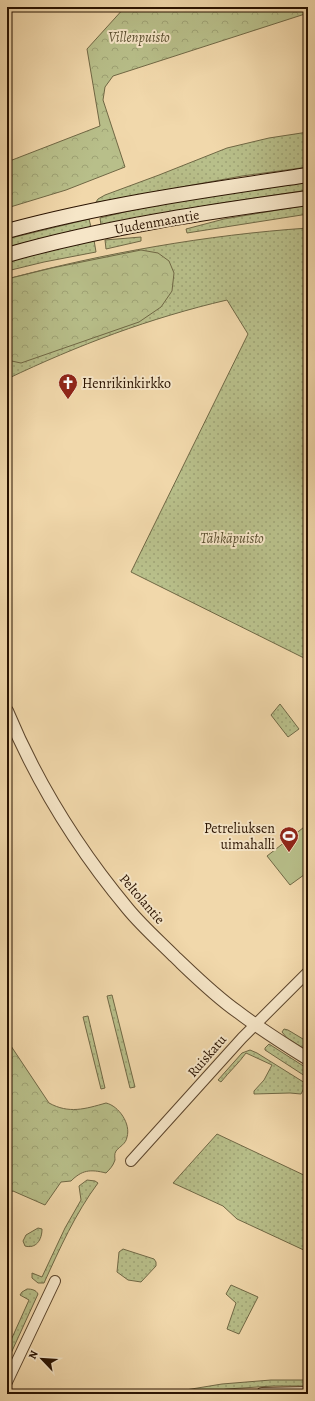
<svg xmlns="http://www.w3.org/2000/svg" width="315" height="1401" viewBox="0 0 315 1401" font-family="Alegreya,serif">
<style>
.grass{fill:url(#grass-dots);stroke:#706845}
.forest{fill:url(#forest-crowns);stroke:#706845}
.pitch{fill:#b8bf8a;stroke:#706845}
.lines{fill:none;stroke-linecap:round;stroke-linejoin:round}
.minor-casing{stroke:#5b442b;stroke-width:12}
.tertiary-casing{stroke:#5b442b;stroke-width:14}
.secondary-casing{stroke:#291200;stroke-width:16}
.minor{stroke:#f6e6c8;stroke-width:10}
.tertiary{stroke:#f6e6c8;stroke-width:12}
.secondary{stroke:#f6e6c8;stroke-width:14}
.labels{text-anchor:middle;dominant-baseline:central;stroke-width:4;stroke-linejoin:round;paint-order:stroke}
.park-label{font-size:14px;font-style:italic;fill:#5b4f30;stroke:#f6e6c8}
.street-label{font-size:14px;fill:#291200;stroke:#f6e6c8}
.poi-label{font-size:14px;fill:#291200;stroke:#f6e6c8;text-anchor:start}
</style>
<defs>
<pattern id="grass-dots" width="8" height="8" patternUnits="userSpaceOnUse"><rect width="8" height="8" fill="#b8bf8a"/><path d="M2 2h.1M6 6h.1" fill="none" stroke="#9ea375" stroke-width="1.8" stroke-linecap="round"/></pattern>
<pattern id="forest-crowns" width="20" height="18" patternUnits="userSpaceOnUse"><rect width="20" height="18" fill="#b8bf8a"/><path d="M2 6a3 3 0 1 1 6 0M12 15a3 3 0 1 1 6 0" fill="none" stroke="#9ea375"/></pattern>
</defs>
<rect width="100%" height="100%" fill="#f1d8ab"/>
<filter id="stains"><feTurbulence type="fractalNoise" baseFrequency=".005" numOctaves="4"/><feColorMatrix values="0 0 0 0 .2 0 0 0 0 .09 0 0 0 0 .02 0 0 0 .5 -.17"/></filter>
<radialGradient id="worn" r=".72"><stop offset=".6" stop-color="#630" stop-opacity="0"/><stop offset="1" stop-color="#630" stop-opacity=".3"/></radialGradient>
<!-- grass -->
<g class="grass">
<polygon points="308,132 308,167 242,176 99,202 96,202 98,199 105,195 159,175 227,148 269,138"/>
<path d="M308,182v8l-99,15 -108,20 -1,-7c68,-18 138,-25 208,-36z"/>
<polygon points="308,205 308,214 187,233 186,229 224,219"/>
<polygon points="89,219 91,227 7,247 7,239"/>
<path d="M308,228v432l-177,-88 117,-238 -21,-34c-77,18 -149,45 -220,79v-100c98,-26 199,-44 301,-51z"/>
<polygon points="141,237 141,241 106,249 105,240"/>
<polygon points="94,240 96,252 44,262 7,271 7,261"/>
<polygon points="280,704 299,729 288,737 271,715"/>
<polygon points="112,995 135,1087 130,1088 107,996"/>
<polygon points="88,1016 105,1088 101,1089 83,1017"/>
<polygon points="284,1029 288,1030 308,1042 308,1051 287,1038 282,1032"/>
<polygon points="269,1044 305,1067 308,1070 308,1078 265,1050 265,1048"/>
<path d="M250,1050l7,3 48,30v3l-4,8 -11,-1 -36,1v-3l10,-11 8,-15 -26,-12c-7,10 -17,19 -25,29l-3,-2 24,-27z"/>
<polygon points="217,1134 308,1177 308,1252 237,1219 223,1206 173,1183"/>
<path d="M87,1180l8,1 3,2c-23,31 -38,65 -54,100h-6l-6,-5v-5l10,4 23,-49 16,-28 -2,-14z"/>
<path d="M38,1228l4,1c0,11 -6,20 -17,17l-2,-5 3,-6z"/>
<polygon points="123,1249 154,1259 156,1262 156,1266 141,1282 128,1280 117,1272 119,1252"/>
<polygon points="231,1285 258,1297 239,1334 227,1329 236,1303 226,1294"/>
<path d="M27,1289c5,0 9,1 11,5l-31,68v-13l22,-49 -9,-5 2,-3z"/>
<polygon points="271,1380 308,1380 308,1386 273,1386 227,1389 193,1394 161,1394 222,1384"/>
</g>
<!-- forest -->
<g class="forest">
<polygon points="125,7 308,7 308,13 113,76 105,87 103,100 125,167 66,190 7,208 7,162 100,126 87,49"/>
<polygon points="141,250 158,253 169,261 174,273 172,291 161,307 139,322 21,363 7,360 7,279 52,268"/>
<path d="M7,1040l42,63c20,11 36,6 57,0 13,3 25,21 21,34 -1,7 -7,9 -11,14 -2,3 -1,7 -1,9 -2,6 -5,9 -9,13 -16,-4 -24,-3 -35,8l-10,1 -16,23 -32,-14 -6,2z"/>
</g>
<!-- pitch -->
<polygon class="pitch" points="308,824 308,872 290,885 267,856"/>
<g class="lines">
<!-- minor casing -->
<g class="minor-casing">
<g id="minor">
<polyline points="131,1161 242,1038 308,972"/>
<polyline points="7,1382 55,1281"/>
</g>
</g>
<!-- tertiary casing -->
<g class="tertiary-casing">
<g id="tertiary">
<path d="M7,711c30,72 71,138 121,198 14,17 31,32 46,47 21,20 41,40 64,56 22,17 46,32 70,47"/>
<polyline points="262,1394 308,1393"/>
</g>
</g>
<!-- secondary casing -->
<g class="secondary-casing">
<g id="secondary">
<path d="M7,231c99,-27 200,-41 301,-56"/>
<path d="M7,255c98,-28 200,-43 301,-57"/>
</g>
</g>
<!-- minor -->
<use href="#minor" class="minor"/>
<!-- tertiary -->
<use href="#tertiary" class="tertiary"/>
<!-- secondary -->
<use href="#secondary" class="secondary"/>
</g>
<!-- icons -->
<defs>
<g id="church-pin" transform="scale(1)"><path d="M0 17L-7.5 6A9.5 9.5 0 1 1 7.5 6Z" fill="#8f2418" stroke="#f6e6c8"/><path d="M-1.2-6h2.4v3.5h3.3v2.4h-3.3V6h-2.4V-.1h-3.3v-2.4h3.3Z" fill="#fff"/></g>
<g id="stadium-pin" transform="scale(1)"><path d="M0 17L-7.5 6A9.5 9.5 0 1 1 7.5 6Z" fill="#8f2418" stroke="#f6e6c8"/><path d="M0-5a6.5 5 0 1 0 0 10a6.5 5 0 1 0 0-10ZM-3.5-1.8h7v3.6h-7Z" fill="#fff"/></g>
</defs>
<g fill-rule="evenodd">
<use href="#church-pin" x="68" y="383"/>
<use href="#stadium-pin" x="289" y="836"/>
</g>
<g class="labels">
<!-- park labels -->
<g class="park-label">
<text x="139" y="37">Villenpuisto</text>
<text x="232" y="538">Tähkäpuisto</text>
</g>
<!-- street labels -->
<g class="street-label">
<text transform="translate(157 222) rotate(-10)">Uudenmaantie</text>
<text transform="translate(142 899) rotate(49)">Peltolantie</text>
<text transform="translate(207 1056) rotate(-49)">Ruiskatu</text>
</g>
<!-- poi labels -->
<g class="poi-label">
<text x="82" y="383">Henrikinkirkko</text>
<text x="275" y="828" text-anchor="end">Petreliuksen<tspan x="275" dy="16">uimahalli</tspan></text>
</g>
</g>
<!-- margin -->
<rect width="315" height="1401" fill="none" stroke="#f1d8ab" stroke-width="24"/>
<rect x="8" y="8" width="299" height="1385" fill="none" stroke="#291200" stroke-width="2"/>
<rect x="12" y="12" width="291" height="1377" fill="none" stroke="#291200"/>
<!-- north arrow -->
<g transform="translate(42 1359) rotate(295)" stroke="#f6e6c8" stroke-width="3" paint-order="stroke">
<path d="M0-3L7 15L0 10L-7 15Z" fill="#291200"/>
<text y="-6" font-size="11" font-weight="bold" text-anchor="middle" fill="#291200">N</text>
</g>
<rect width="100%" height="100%" filter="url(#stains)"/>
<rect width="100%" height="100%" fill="url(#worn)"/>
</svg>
